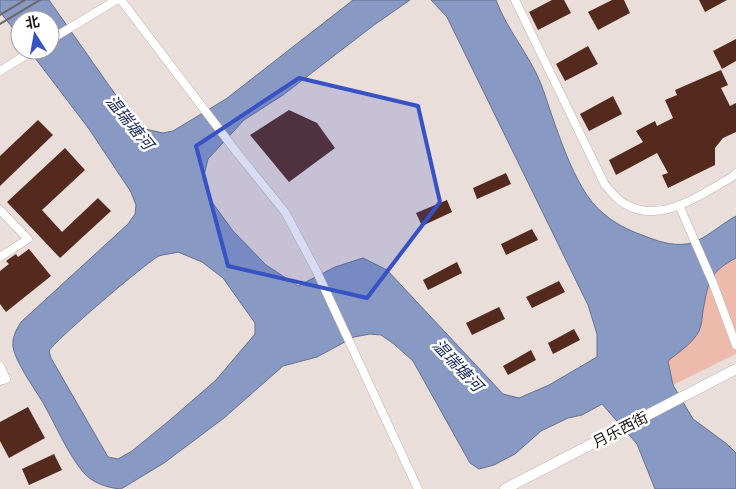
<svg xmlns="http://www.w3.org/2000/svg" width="736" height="489" viewBox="0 0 736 489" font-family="'Golos Text','Noto Sans SC',sans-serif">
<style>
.green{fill:#eebaab}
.water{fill:#8899c4;stroke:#66708e;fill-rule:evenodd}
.building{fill:#552a1e}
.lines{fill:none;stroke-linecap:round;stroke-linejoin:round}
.minor-casing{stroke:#beb2af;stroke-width:9}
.major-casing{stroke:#beb2af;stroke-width:11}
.minor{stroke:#fff;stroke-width:8}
.major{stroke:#fff;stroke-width:10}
.rail{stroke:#6d6563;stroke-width:2}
.marked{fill:#3652c4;fill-opacity:0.2;stroke:#3652c4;stroke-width:4;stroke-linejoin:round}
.labels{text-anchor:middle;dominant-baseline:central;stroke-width:5;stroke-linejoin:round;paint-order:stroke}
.street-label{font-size:15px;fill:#171211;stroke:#fff}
.water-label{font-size:16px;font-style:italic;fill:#18265c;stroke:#fff}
</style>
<rect width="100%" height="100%" fill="#eadeda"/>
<!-- green -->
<polygon class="green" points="736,258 736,354 673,385 668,361 691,341 710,278 726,263"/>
<!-- water -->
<path class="water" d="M0,0h49l80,114 16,15 18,4 10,-2 53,-32 127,-99h57l-36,25 -91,70 -39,25 -36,39 -5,20 6,19 24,33 33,34 32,21 37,-19 28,-9 24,12 116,124 16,4 30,-13 48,-28v-23l-9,-29 -141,-288 -16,-17h65c11,30 33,54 45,84 13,35 32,106 62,129 11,10 25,17 39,22 15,6 29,11 45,9 15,-2 34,-20 49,-28v42c-27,14 -28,25 -33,53 -1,6 -1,14 -4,20 -6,12 -20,21 -31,30l5,24 20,34 34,25 9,9v36h-81l-18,-45 -35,-40 -20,11 -14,3 -27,13 -26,23 -21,11 -15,4 -9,-6 -57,-102 -19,-17 -13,-9 -11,-1 -16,3 -37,20 -34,9 -59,52 -60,45 -43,26c-13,-1 -29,-6 -38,-17 -17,-21 -27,-47 -41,-71 -8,-13 -27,-40 -29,-54 -1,-10 3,-17 8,-25l107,-98 7,-10 1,-9 -5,-13 -42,-63 -60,-79h21v-30h-30v17l-20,-25zM178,252l24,10 21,16 32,45v11l-39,46 -46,40 -38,31 -14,8 -10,-2 -57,-99 -2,-7c4,-9 99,-90 110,-95 5,-2 13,-2 19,-4z"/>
<!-- building -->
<g class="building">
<polygon points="552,0 564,0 571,13 538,30 529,12"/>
<polygon points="612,0 624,0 630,13 598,30 588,12"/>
<polygon points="699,0 727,0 705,12"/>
<polygon points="736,39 736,61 722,69 713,51"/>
<polygon points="588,46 598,64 565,81 556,64"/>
<polygon points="721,70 728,85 721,88 730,106 736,103 736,132 723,138 715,148 715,165 668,188 662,175 668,173 657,153 616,175 609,160 643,142 636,131 655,121 657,126 673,118 665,100 677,95 675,90"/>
<polygon points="613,96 622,114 589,131 580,114"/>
<polygon points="289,110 317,123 335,148 289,182 250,135"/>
<polygon points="38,120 53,135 0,186 0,156"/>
<polygon points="65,148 85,170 42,210 62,232 98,198 111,211 60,258 7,202"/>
<polygon points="506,173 511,184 477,199 473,188"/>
<polygon points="447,200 452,212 422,226 416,213"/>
<polygon points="532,229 538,240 506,255 501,244"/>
<polygon points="29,249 51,276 6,312 0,304 0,271 9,264 6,261 16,254 18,257"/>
<polygon points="457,262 462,273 428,290 423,280"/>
<polygon points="559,281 565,292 532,308 526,297"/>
<polygon points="499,307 505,319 472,335 466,323"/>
<polygon points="574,329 580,340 553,354 548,343"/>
<polygon points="531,350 536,360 508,375 503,366"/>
<polygon points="28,407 45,438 9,458 0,441 0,422"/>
<polygon points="54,454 62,470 29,485 22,469"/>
</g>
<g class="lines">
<!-- minor casing -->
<g class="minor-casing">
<g id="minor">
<polyline points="121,0 238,154 285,212 316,270 418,489"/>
<path d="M515,0l90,185c6,6 12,15 20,19 36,21 75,-9 107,-27l4,-4"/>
<polyline points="50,40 116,0"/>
<polyline points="0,71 34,50"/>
<polyline points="679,205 713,283 736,345"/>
<polyline points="0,210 28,239 0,257"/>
<polyline points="0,366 6,379 0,381"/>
</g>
</g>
<!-- major casing -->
<g class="major-casing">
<polyline id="major" points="505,489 736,369"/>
</g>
<!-- minor -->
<use href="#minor" class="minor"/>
<!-- major -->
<use href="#major" class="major"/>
<!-- rail -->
<g class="rail">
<polyline points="0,15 25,0"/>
<polyline points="0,24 40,0"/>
</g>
</g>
<!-- marked area -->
<path class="marked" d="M299,78l119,28 22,96 -73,96 -139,-32 -32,-120z"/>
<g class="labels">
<!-- street labels -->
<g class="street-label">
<text transform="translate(620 429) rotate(-27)">月乐西街</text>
</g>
<!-- water labels -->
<g class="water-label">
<text transform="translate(130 122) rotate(51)">温瑞塘河</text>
<text transform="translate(458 365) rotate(47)">温瑞塘河</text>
</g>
</g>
<!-- north arrow -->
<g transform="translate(35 35) rotate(349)"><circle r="24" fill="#ffffff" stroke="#a2a0a0"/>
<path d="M0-4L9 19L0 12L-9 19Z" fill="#3652c4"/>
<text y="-8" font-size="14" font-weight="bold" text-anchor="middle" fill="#171211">北</text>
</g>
</svg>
